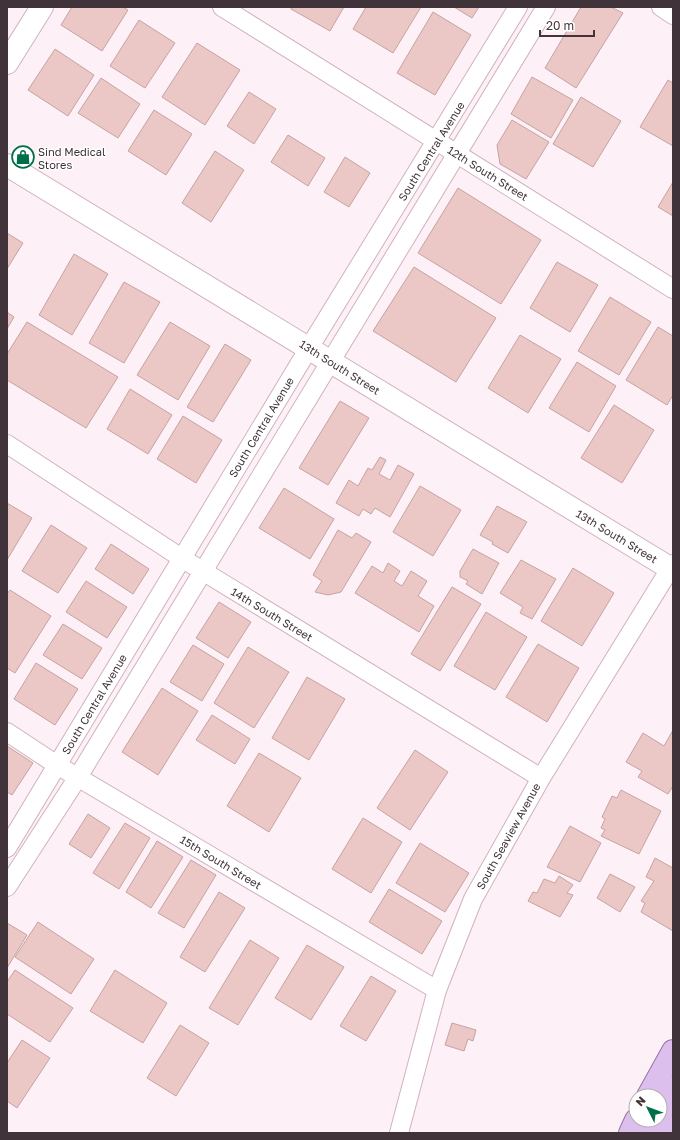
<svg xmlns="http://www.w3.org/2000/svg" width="680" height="1140" viewBox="0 0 680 1140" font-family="'Golos Text',sans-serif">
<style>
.building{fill:#ebc7c5;stroke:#c6a3a2}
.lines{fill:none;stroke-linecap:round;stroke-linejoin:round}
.minor-casing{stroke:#d0b2c0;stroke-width:20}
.tertiary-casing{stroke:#d0b2c0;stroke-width:24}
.primary-casing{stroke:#9772a7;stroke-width:24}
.minor{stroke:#fff;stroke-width:18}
.tertiary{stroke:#fff;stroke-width:22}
.primary{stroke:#ddbfee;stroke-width:22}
.labels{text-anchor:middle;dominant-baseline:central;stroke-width:3;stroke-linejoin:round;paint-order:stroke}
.poi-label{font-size:11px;fill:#403339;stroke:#fff;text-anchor:start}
.street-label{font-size:11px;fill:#403339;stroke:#fff}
</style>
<rect width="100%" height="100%" fill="#fdf0f6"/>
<!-- building -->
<g class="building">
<polygon points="72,7 123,7 128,10 102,51 61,25"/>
<polygon points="292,7 344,7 330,31 291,9"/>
<polygon points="366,7 421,7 393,53 353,29"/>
<polygon points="454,7 479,7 472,18"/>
<polygon points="581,7 611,7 623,13 576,88 545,68"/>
<polygon points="433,12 471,35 435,95 397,73"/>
<polygon points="139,20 175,43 145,88 110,66"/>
<polygon points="197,43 240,70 205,125 162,97"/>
<polygon points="55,49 94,75 68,116 28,90"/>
<polygon points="532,77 573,100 551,138 511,114"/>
<polygon points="101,78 140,104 118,138 78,113"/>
<polygon points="668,80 673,83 673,146 640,127"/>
<polygon points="249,92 276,109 254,144 227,126"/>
<polygon points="581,97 621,121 593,167 553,144"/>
<polygon points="154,110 192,134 166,175 128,151"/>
<polygon points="512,120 549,142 526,179 500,164 497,145"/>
<polygon points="288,135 325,158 308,186 271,162"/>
<polygon points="215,151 244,170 211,222 182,203"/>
<polygon points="345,157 370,173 349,207 324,192"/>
<polygon points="673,182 673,216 658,207"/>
<polygon points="458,188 541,240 501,304 418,253"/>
<polygon points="7,233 23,243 7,269"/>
<polygon points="74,254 108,274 72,335 39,315"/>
<polygon points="557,262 598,285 570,332 530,308"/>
<polygon points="414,267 496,318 456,382 373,331"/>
<polygon points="124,282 160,302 124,363 89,343"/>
<polygon points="610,297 651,322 619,375 578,351"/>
<polygon points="7,312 14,317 7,329"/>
<polygon points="27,322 118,377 86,428 7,380 7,354"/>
<polygon points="170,322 210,346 178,400 137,375"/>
<polygon points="658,327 673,336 673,395 667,405 626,380"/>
<polygon points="520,335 561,359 528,413 488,388"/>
<polygon points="225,344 251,360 213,422 187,407"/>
<polygon points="577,362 616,386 589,432 549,408"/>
<polygon points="130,389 172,415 148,454 107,429"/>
<polygon points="340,401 369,418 328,485 299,468"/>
<polygon points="614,405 654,430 622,483 581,458"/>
<polygon points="183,416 222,440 196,483 157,459"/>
<polygon points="380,457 386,460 379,474 390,480 398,465 414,474 390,517 375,508 371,514 363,509 359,516 336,503 349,480 358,486 368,468 372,470"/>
<polygon points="420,486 461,510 433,556 393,532"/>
<polygon points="284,488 334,519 310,559 259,528"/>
<polygon points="7,503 32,518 7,560"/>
<polygon points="497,506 527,522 508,553 492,544 493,542 480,535"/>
<polygon points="51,525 87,548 58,593 22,571"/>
<polygon points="338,530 352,538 356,533 371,542 341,592 328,595 315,592 322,581 313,575"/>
<polygon points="111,544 149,569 133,594 95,569"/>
<polygon points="473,549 499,563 482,594 466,584 468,581 460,577 460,571"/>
<polygon points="521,560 556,579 532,619 520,613 523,607 500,593"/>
<polygon points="388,563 400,571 394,581 402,586 411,571 427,581 418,596 434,606 419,632 355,593 372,566 383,573"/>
<polygon points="573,568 614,593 582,646 541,621"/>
<polygon points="86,581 127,607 107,638 66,612"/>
<polygon points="452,587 481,604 440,671 411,654"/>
<polygon points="10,590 51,616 15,673 7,668 7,594"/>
<polygon points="219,602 251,622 228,658 196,638"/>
<polygon points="486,612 527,637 495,690 454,666"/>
<polygon points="63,624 102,648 82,679 43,655"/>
<polygon points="538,644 579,668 547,722 506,697"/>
<polygon points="193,645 224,664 202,701 170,682"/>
<polygon points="248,647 289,672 254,728 214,703"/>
<polygon points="36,663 78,689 55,725 14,699"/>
<polygon points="307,677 345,699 309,760 272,738"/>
<polygon points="162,688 198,711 158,775 122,752"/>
<polygon points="212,715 250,739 235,764 196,740"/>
<polygon points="673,730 673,786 668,794 638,777 642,771 626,762 643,733 664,746"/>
<polygon points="7,746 33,763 12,795 7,792"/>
<polygon points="415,750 448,772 410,830 377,808"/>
<polygon points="259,753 301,778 269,832 227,806"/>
<polygon points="621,790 661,811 639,854 601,836 605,830 601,828 605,819 602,817 612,796 617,798"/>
<polygon points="88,814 110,828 91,858 69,844"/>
<polygon points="363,818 402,842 371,893 332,869"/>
<polygon points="125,823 150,838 119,889 93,873"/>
<polygon points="570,826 601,843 580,882 547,867"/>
<polygon points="157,841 183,857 151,908 126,892"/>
<polygon points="420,843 469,873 445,912 396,883"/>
<polygon points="655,858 673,868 673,931 641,912 645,903 641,901 654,881 646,877"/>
<polygon points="191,860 216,875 184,928 158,913"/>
<polygon points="610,874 635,887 620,912 597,898"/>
<polygon points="559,876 573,885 567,893 573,895 560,917 528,901 533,892 537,893 544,879 555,883"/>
<polygon points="389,889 442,921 422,954 369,922"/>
<polygon points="219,892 245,908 205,972 180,957"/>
<polygon points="38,922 94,959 71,994 15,957"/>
<polygon points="7,923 27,935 7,968"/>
<polygon points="250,940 279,958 238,1025 209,1008"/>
<polygon points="307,945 344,967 311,1020 275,998"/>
<polygon points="15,970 73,1008 50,1042 7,1014 7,982"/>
<polygon points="115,970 167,1003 143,1043 90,1011"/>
<polygon points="371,976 396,991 366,1041 340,1026"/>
<polygon points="452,1023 476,1030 473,1041 468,1039 464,1051 445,1045"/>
<polygon points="180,1025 209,1043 176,1096 147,1078"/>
<polygon points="22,1040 50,1058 17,1108 7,1101 7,1063"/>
</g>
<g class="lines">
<!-- minor casing -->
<g class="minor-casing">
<g id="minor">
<polyline points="222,7 673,289"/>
<polyline points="661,7 673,15"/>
<polyline points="7,444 183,559 541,778"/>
<polyline points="7,732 57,765 437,990"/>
<polyline points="7,848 309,348 518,7"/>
<polyline points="7,887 78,777 546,7"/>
<polyline points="399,1133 437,990 473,899 541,778 673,564"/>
</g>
</g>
<!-- tertiary casing -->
<g class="tertiary-casing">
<g id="tertiary">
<polyline points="7,63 42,7"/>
<polyline points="7,165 673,570"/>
</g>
</g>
<!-- primary casing -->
<g class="primary-casing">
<g id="primary">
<polyline points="648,1096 673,1051"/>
<polyline points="660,1114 673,1087"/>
<polyline points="630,1133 636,1120"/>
<polyline points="653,1133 658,1120"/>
<polyline points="669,1133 673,1126"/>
</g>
</g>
<!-- minor -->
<use href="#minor" class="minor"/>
<!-- tertiary -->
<use href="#tertiary" class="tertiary"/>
<!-- primary -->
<use href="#primary" class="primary"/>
</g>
<!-- icons -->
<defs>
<g id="shop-ring" transform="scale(1.15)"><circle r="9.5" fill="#fff" stroke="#006f47" stroke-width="1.5"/><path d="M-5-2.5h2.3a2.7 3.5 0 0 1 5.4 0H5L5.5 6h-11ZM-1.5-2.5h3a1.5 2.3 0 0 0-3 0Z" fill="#006f47"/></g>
</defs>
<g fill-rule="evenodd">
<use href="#shop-ring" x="23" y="157"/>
</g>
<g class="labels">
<!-- poi labels -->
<g class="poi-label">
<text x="38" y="151">Sind Medical<tspan x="38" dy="13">Stores</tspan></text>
</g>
<!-- street labels -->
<g class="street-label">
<text transform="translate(431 151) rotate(-58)">South Central Avenue</text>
<text transform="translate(488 173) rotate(32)">12th South Street</text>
<text transform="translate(340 367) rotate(32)">13th South Street</text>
<text transform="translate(261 427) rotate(-59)">South Central Avenue</text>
<text transform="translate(617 536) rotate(31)">13th South Street</text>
<text transform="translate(272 614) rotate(31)">14th South Street</text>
<text transform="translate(94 704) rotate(-59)">South Central Avenue</text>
<text transform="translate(508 836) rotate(-61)">South Seaview Avenue</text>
<text transform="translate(221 862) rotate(31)">15th South Street</text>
</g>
</g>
<!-- border -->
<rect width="680" height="1140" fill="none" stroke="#403339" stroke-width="16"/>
<!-- north arrow -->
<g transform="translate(648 1108) rotate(312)"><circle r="19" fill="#ffffff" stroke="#b3adb0"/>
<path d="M0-3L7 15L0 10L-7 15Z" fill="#006f47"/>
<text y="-6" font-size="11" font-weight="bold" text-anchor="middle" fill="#403339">N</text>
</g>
<!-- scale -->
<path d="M540 30v6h54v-6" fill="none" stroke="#403339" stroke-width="2"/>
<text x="546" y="30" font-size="12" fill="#403339" stroke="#ffffff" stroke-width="3" paint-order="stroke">20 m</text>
</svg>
